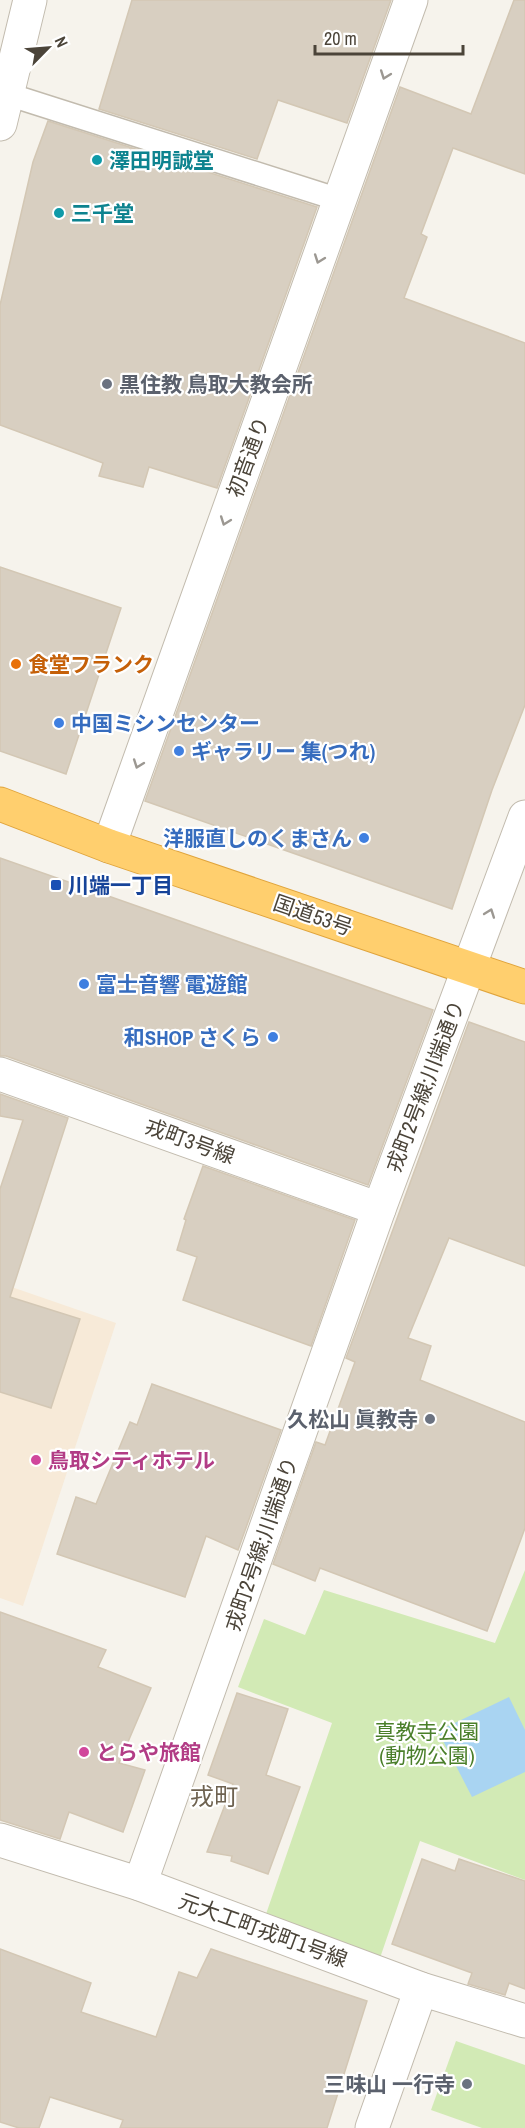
<svg xmlns="http://www.w3.org/2000/svg" width="525" height="2128" viewBox="0 0 525 2128" font-family="'Archivo Narrow','Noto Sans JP',sans-serif">
<style>
.commercial{fill:#f7ead8}
.green{fill:#d2eab5}
.water{fill:#a9d4f2}
.building{fill:#d8cfc1;stroke:#d3c7b4;stroke-width:1.5}
.lines{fill:none;stroke-linecap:round;stroke-linejoin:round}
.lane-casing{stroke:#c2bbae;stroke-width:25}
.street-casing{stroke:#c2bbae;stroke-width:35}
.highway-casing{stroke:#e0a43c;stroke-width:35}
.lane{stroke:#fff;stroke-width:22}
.street{stroke:#fff;stroke-width:33}
.highway{stroke:#ffcf6e;stroke-width:33}
.oneway{stroke:#9c9892}
.culture-dot{fill:#0f9aa8;stroke:#fff;stroke-width:2}
.worship-dot{fill:#6b7280;stroke:#fff;stroke-width:2}
.food-dot{fill:#e8710a;stroke:#fff;stroke-width:2}
.shop-dot{fill:#3f7fe0;stroke:#fff;stroke-width:2}
.transit-dot{fill:#1a4fb4;stroke:#fff;stroke-width:2}
.hotel-dot{fill:#d1479c;stroke:#fff;stroke-width:2}
.labels{text-anchor:middle;dominant-baseline:central;stroke-width:4.5;stroke-linejoin:round;paint-order:stroke}
.culture-label{font-size:21px;font-weight:bold;fill:#0d838f;stroke:#fff;text-anchor:start}
.worship-label{font-size:21px;font-weight:bold;fill:#5b616d;stroke:#fff;text-anchor:end}
.street-label{font-size:21px;fill:#4b4439;stroke:#fff}
.food-label{font-size:21px;font-weight:bold;fill:#c56008;stroke:#fff;text-anchor:start}
.shop-label{font-size:21px;font-weight:bold;fill:#366cbe;stroke:#fff;text-anchor:start}
.transit-label{font-size:21px;font-weight:bold;fill:#164399;stroke:#fff;text-anchor:start}
.hotel-label{font-size:21px;font-weight:bold;fill:#b23c85;stroke:#fff;text-anchor:start}
.park-label{font-size:21px;fill:#4a7f2a;stroke:#fff}
.quarter-label{font-size:24px;fill:#6e6250;stroke:#fff}
</style>
<rect width="100%" height="100%" fill="#f6f3ec"/>
<!-- commercial -->
<polygon class="commercial" points="0,1283 116,1323 23,1606 0,1598"/>
<!-- green -->
<g class="green">
<polygon points="525,1570 525,1880 420,1841 380,1958 265,1917 332,1723 238,1687 264,1619 305,1635 324,1590 495,1643"/>
<polygon points="456,2041 525,2065 525,2128 482,2128 431,2110"/>
</g>
<!-- water -->
<polygon class="water" points="509,1697 525,1730 525,1772 472,1797 438,1731"/>
<!-- building -->
<g class="building">
<polygon points="132,0 391,0 347,123 278,100 257,159 99,109"/>
<polygon points="514,0 525,0 525,174 453,148 421,234 427,237 404,298 525,343 525,705 492,790 452,909 145,801 400,87 471,114"/>
<polygon points="48,121 317,207 217,488 149,467 143,487 99,476 103,463 0,425 0,305 33,162"/>
<polygon points="0,567 121,608 66,774 0,751"/>
<polygon points="0,858 433,1010 368,1185 6,1056 0,1056"/>
<polygon points="469,1022 525,1042 525,1266 449,1238 408,1338 431,1346 420,1380 525,1422 525,1528 487,1631 320,1568 315,1581 273,1564 316,1442 325,1445 355,1362 346,1358"/>
<polygon points="0,1094 68,1118 10,1297 80,1319 51,1408 0,1392 0,1189 23,1120 0,1116"/>
<polygon points="203,1166 355,1220 311,1346 183,1300 197,1257 177,1250 186,1220 184,1219"/>
<polygon points="152,1384 281,1430 238,1550 206,1536 185,1597 57,1554 76,1497 96,1504 130,1422 137,1425"/>
<polygon points="0,1612 106,1650 98,1667 151,1688 119,1763 145,1770 123,1832 69,1812 60,1839 0,1820"/>
<polygon points="237,1693 288,1709 266,1775 300,1787 268,1874 231,1861 232,1856 207,1852 233,1784 208,1775"/>
<polygon points="422,1859 455,1871 459,1859 525,1881 525,1989 509,1983 505,1995 468,1984 472,1973 392,1944"/>
<polygon points="0,1949 91,1983 81,2012 156,2037 179,1972 197,1978 211,1949 367,2001 327,2128 120,2128 123,2120 50,2097 39,2128 19,2128 0,2122"/>
</g>
<g class="lines">
<!-- lane casing -->
<g class="lane-casing">
<polyline id="lane" points="7,94 340,200"/>
</g>
<!-- street casing -->
<g class="street-casing">
<g id="street">
<polyline points="0,124 30,0"/>
<polyline points="109,846 411,0"/>
<polyline points="0,1074 379,1209"/>
<polyline points="0,1840 140,1884 421,1989 525,2021"/>
<polyline points="140,1884 379,1209 525,817"/>
<polyline points="372,2128 421,1989"/>
</g>
</g>
<!-- highway casing -->
<g class="highway-casing">
<polyline id="highway" points="0,804 109,846 525,987"/>
</g>
<!-- lane -->
<use href="#lane" class="lane"/>
<!-- street -->
<use href="#street" class="street"/>
<!-- highway -->
<use href="#highway" class="highway"/>
</g>
<!-- one-way arrows -->
<defs><path id="oneway-chevron" d="M-2-3.5L2.5 0L-2 3.5" fill="none" stroke-width="1.6" stroke-linecap="round" stroke-linejoin="round" transform="scale(1.5)"/></defs>
<g class="oneway">
<use href="#oneway-chevron" transform="translate(385 75) rotate(110)"/>
<use href="#oneway-chevron" transform="translate(319 259) rotate(110)"/>
<use href="#oneway-chevron" transform="translate(225 521) rotate(110)"/>
<use href="#oneway-chevron" transform="translate(138 764) rotate(110)"/>
<use href="#oneway-chevron" transform="translate(490 913) rotate(-70)"/>
</g>
<!-- markers -->
<g class="culture-dot">
<circle cx="97" cy="160" r="6"/>
<circle cx="59" cy="213" r="6"/>
</g>
<g class="worship-dot">
<circle cx="107" cy="384" r="6"/>
<circle cx="430" cy="1419" r="6"/>
<circle cx="467" cy="2084" r="6"/>
</g>
<circle class="food-dot" cx="16" cy="664" r="6"/>
<g class="shop-dot">
<circle cx="59" cy="723" r="6"/>
<circle cx="179" cy="751" r="6"/>
<circle cx="364" cy="838" r="6"/>
<circle cx="84" cy="984" r="6"/>
<circle cx="273" cy="1037" r="6"/>
</g>
<rect class="transit-dot" x="50" y="879" width="12" height="12" rx="3"/>
<g class="hotel-dot">
<circle cx="36" cy="1460" r="6"/>
<circle cx="84" cy="1752" r="6"/>
</g>
<g class="labels">
<!-- culture labels -->
<g class="culture-label">
<text x="109" y="160">澤田明誠堂</text>
<text x="71" y="213">三千堂</text>
</g>
<!-- worship labels -->
<g class="worship-label">
<text x="119" y="384" text-anchor="start">黒住教 鳥取大教会所</text>
<text x="418" y="1419">久松山 眞教寺</text>
<text x="455" y="2084">三味山 一行寺</text>
</g>
<!-- street labels -->
<g class="street-label">
<text transform="translate(248 457) rotate(-70)">初音通り</text>
<text transform="translate(313 915) rotate(19)">国道53号</text>
<text transform="translate(425 1086) rotate(-69)">戎町2号線;川端通り</text>
<text transform="translate(190 1141) rotate(20)">戎町3号線</text>
<text transform="translate(261 1544) rotate(-71)">戎町2号線;川端通り</text>
<text transform="translate(263 1930) rotate(20)">元大工町戎町1号線</text>
</g>
<!-- food labels -->
<g class="food-label">
<text x="28" y="664">食堂フランク</text>
</g>
<!-- shop labels -->
<g class="shop-label">
<text x="71" y="723">中国ミシンセンター</text>
<text x="191" y="751">ギャラリー 集(つれ)</text>
<text x="352" y="838" text-anchor="end">洋服直しのくまさん</text>
<text x="96" y="984">富士音響 電遊館</text>
<text x="261" y="1037" text-anchor="end">和SHOP さくら</text>
</g>
<!-- transit labels -->
<g class="transit-label">
<text x="68" y="885">川端一丁目</text>
</g>
<!-- hotel labels -->
<g class="hotel-label">
<text x="48" y="1460">鳥取シティホテル</text>
<text x="96" y="1752">とらや旅館</text>
</g>
<!-- park labels -->
<g class="park-label">
<text x="427" y="1731">真教寺公園<tspan x="427" dy="24">(動物公園)</tspan></text>
</g>
<!-- quarter labels -->
<g class="quarter-label">
<text x="214" y="1796">戎町</text>
</g>
</g>
<!-- north arrow -->
<g transform="translate(48 48) rotate(65)" stroke="#ffffff" stroke-width="4.5" paint-order="stroke">
<path d="M0-4.5L10 22L0 15L-10 22Z" fill="#4b4439"/>
<text y="-9" font-size="16" font-weight="bold" text-anchor="middle" fill="#4b4439">N</text>
</g>
<!-- scale -->
<path d="M315 45v9h148v-9" fill="none" stroke="#4b4439" stroke-width="3"/>
<text x="324" y="45" font-size="18" fill="#4b4439" stroke="#ffffff" stroke-width="4.5" paint-order="stroke">20 m</text>
</svg>
